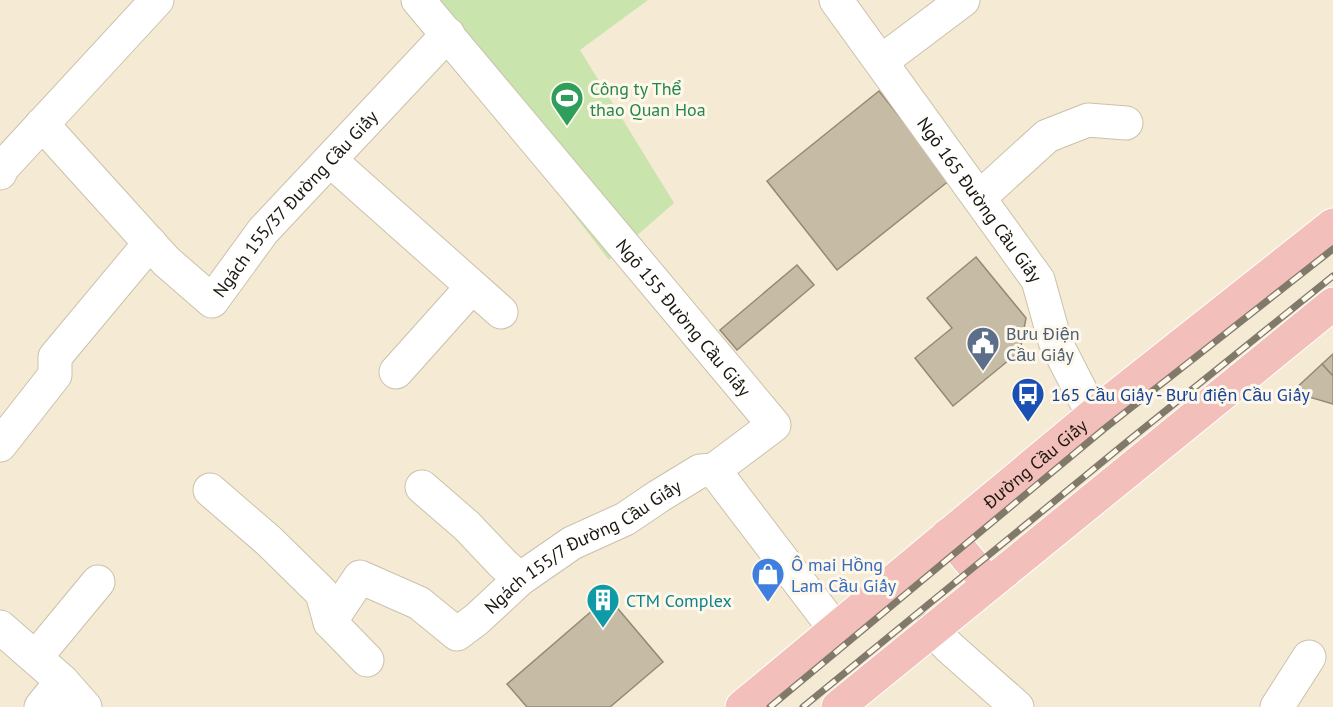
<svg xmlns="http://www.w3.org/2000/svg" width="1333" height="707" viewBox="0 0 1333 707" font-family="'PT Sans',sans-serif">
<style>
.green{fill:#cae4ae}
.building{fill:#c6bca6;stroke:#938a75;stroke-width:1.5}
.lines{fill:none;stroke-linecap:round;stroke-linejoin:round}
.minor-casing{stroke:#cbc1ab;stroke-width:35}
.major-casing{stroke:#fff;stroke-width:35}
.minor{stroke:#fff;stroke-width:33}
.major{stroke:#f3bfbb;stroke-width:33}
.rail-casing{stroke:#817a6b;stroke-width:7}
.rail{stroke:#fef8ea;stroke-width:4.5;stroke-dasharray:14;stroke-linecap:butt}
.labels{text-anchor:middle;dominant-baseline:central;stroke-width:6;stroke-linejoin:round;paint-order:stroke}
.leisure-label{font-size:18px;fill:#27864d;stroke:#fef8ea;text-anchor:start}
.street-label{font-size:18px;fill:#1b170f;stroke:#fef8ea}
.service-label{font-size:18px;fill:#4e5e75;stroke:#fef8ea;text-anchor:start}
.transit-label{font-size:18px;fill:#164399;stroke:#fef8ea;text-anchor:start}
.shop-label{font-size:18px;fill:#366cbe;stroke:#fef8ea;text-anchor:start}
.culture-label{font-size:18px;fill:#0d838f;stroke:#fef8ea;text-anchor:start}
</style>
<rect width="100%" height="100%" fill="#f5ead4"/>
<!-- green -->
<polygon class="green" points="408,0 648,0 580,50 674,203 609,260"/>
<!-- building -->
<g class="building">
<polygon points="879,91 950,180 837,270 767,181"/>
<polygon points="976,257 1026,318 1020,351 953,406 915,358 952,328 927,298"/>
<polygon points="797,265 814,285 737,350 720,330"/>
<polygon points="1333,354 1333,376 1322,364"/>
<polygon points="1322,364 1333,376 1333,404 1292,392"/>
<polygon points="608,597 663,662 610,707 527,707 507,684"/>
</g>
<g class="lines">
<!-- minor casing -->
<g class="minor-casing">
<g id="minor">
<path id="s1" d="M418,0l356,425 -60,45 121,159"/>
<path id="s2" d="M836,0l202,280 17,61 38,74"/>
<polyline points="882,61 963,0"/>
<path id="s3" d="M42,124l124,137 46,40 51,-70 185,-197"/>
<polyline points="330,160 501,312"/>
<polyline points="0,173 2,168 157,0"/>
<polyline points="979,198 1047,136 1088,120 1126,123"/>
<polyline points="396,372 472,287"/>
<polyline points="0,445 55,375 55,357 150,243"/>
<polyline points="422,487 467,526 503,564 520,579"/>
<path id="s4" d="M210,490l59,51 53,52 8,29 30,-45 59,26 38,31 20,-15 43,-40 52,-36 53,-24 34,-23 41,-25 14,-1"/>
<polyline points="330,622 367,660"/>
<polyline points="0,627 62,681 85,707"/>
<polyline points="932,629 949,647 1017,707"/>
<polyline points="36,657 98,582"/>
<polyline points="41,707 62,681"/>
<polyline points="1277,707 1309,657"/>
</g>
</g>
<!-- major casing -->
<g class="major-casing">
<g id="major">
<polyline points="948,535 988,583"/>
<path id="s5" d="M742,707l351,-292 240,-190"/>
<polyline points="838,707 1333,304"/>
</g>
</g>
<!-- minor -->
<use href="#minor" class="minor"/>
<!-- major -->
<use href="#major" class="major"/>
<!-- rail casing -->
<g class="rail-casing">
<g id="rail">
<polyline points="770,707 1104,429 1333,249"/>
<polyline points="803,707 1123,445 1333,276"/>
</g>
</g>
<!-- rail -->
<use href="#rail" class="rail"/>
</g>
<!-- icons -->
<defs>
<g id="stadium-pin" transform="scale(1.725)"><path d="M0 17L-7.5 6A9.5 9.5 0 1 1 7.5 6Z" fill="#2e9e5b" stroke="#fef8ea"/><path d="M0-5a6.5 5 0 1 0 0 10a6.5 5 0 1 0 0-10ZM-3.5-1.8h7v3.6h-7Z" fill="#fff"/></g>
<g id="civic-pin" transform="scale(1.725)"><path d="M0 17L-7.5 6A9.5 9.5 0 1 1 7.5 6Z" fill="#5c6f8a" stroke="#fef8ea"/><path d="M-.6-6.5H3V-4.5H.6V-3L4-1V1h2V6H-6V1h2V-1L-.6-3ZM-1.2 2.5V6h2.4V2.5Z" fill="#fff"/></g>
<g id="bus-pin" transform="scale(1.725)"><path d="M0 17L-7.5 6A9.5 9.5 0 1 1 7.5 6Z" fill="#1a4fb4" stroke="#fef8ea"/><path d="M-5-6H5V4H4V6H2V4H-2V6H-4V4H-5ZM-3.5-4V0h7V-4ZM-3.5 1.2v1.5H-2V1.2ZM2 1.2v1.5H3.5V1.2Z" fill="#fff"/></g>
<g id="shop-pin" transform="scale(1.725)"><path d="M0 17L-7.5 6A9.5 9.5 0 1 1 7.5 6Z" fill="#3f7fe0" stroke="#fef8ea"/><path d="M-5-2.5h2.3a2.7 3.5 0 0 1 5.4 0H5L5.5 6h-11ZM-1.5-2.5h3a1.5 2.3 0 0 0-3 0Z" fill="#fff"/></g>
<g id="building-pin" transform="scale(1.725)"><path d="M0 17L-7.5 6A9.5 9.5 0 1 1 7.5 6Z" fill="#0f9aa8" stroke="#fef8ea"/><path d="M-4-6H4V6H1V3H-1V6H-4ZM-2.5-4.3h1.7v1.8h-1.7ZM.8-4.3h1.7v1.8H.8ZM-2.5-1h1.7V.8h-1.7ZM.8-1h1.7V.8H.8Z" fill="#fff"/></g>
</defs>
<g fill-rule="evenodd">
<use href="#stadium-pin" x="567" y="98"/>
<use href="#civic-pin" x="983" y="343"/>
<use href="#bus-pin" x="1028" y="394"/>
<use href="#shop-pin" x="768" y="574"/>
<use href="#building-pin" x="603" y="600"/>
</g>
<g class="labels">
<!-- leisure labels -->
<g class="leisure-label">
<text x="590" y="88">Công ty Thể<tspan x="590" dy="21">thao Quan Hoa</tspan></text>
</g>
<!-- street labels -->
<g class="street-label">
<text stroke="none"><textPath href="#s2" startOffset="246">Ngõ 165 Đường Cầu Giấy</textPath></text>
<text stroke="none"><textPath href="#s3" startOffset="374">Ngách 155/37 Đường Cầu Giấy</textPath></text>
<text stroke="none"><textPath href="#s1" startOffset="414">Ngõ 155 Đường Cầu Giấy</textPath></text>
<text stroke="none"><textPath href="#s5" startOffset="381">Đường Cầu Giấy</textPath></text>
<text stroke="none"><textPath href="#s4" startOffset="504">Ngách 155/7 Đường Cầu Giấy</textPath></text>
</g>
<!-- service labels -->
<g class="service-label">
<text x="1006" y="333">Bưu Điện<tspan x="1006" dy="21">Cầu Giấy</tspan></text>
</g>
<!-- transit labels -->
<g class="transit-label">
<text x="1051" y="394">165 Cầu Giấy - Bưu điện Cầu Giấy</text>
</g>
<!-- shop labels -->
<g class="shop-label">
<text x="791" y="564">Ô mai Hồng<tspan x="791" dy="21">Lam Cầu Giấy</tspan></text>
</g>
<!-- culture labels -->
<g class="culture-label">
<text x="626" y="600">CTM Complex</text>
</g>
</g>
</svg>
